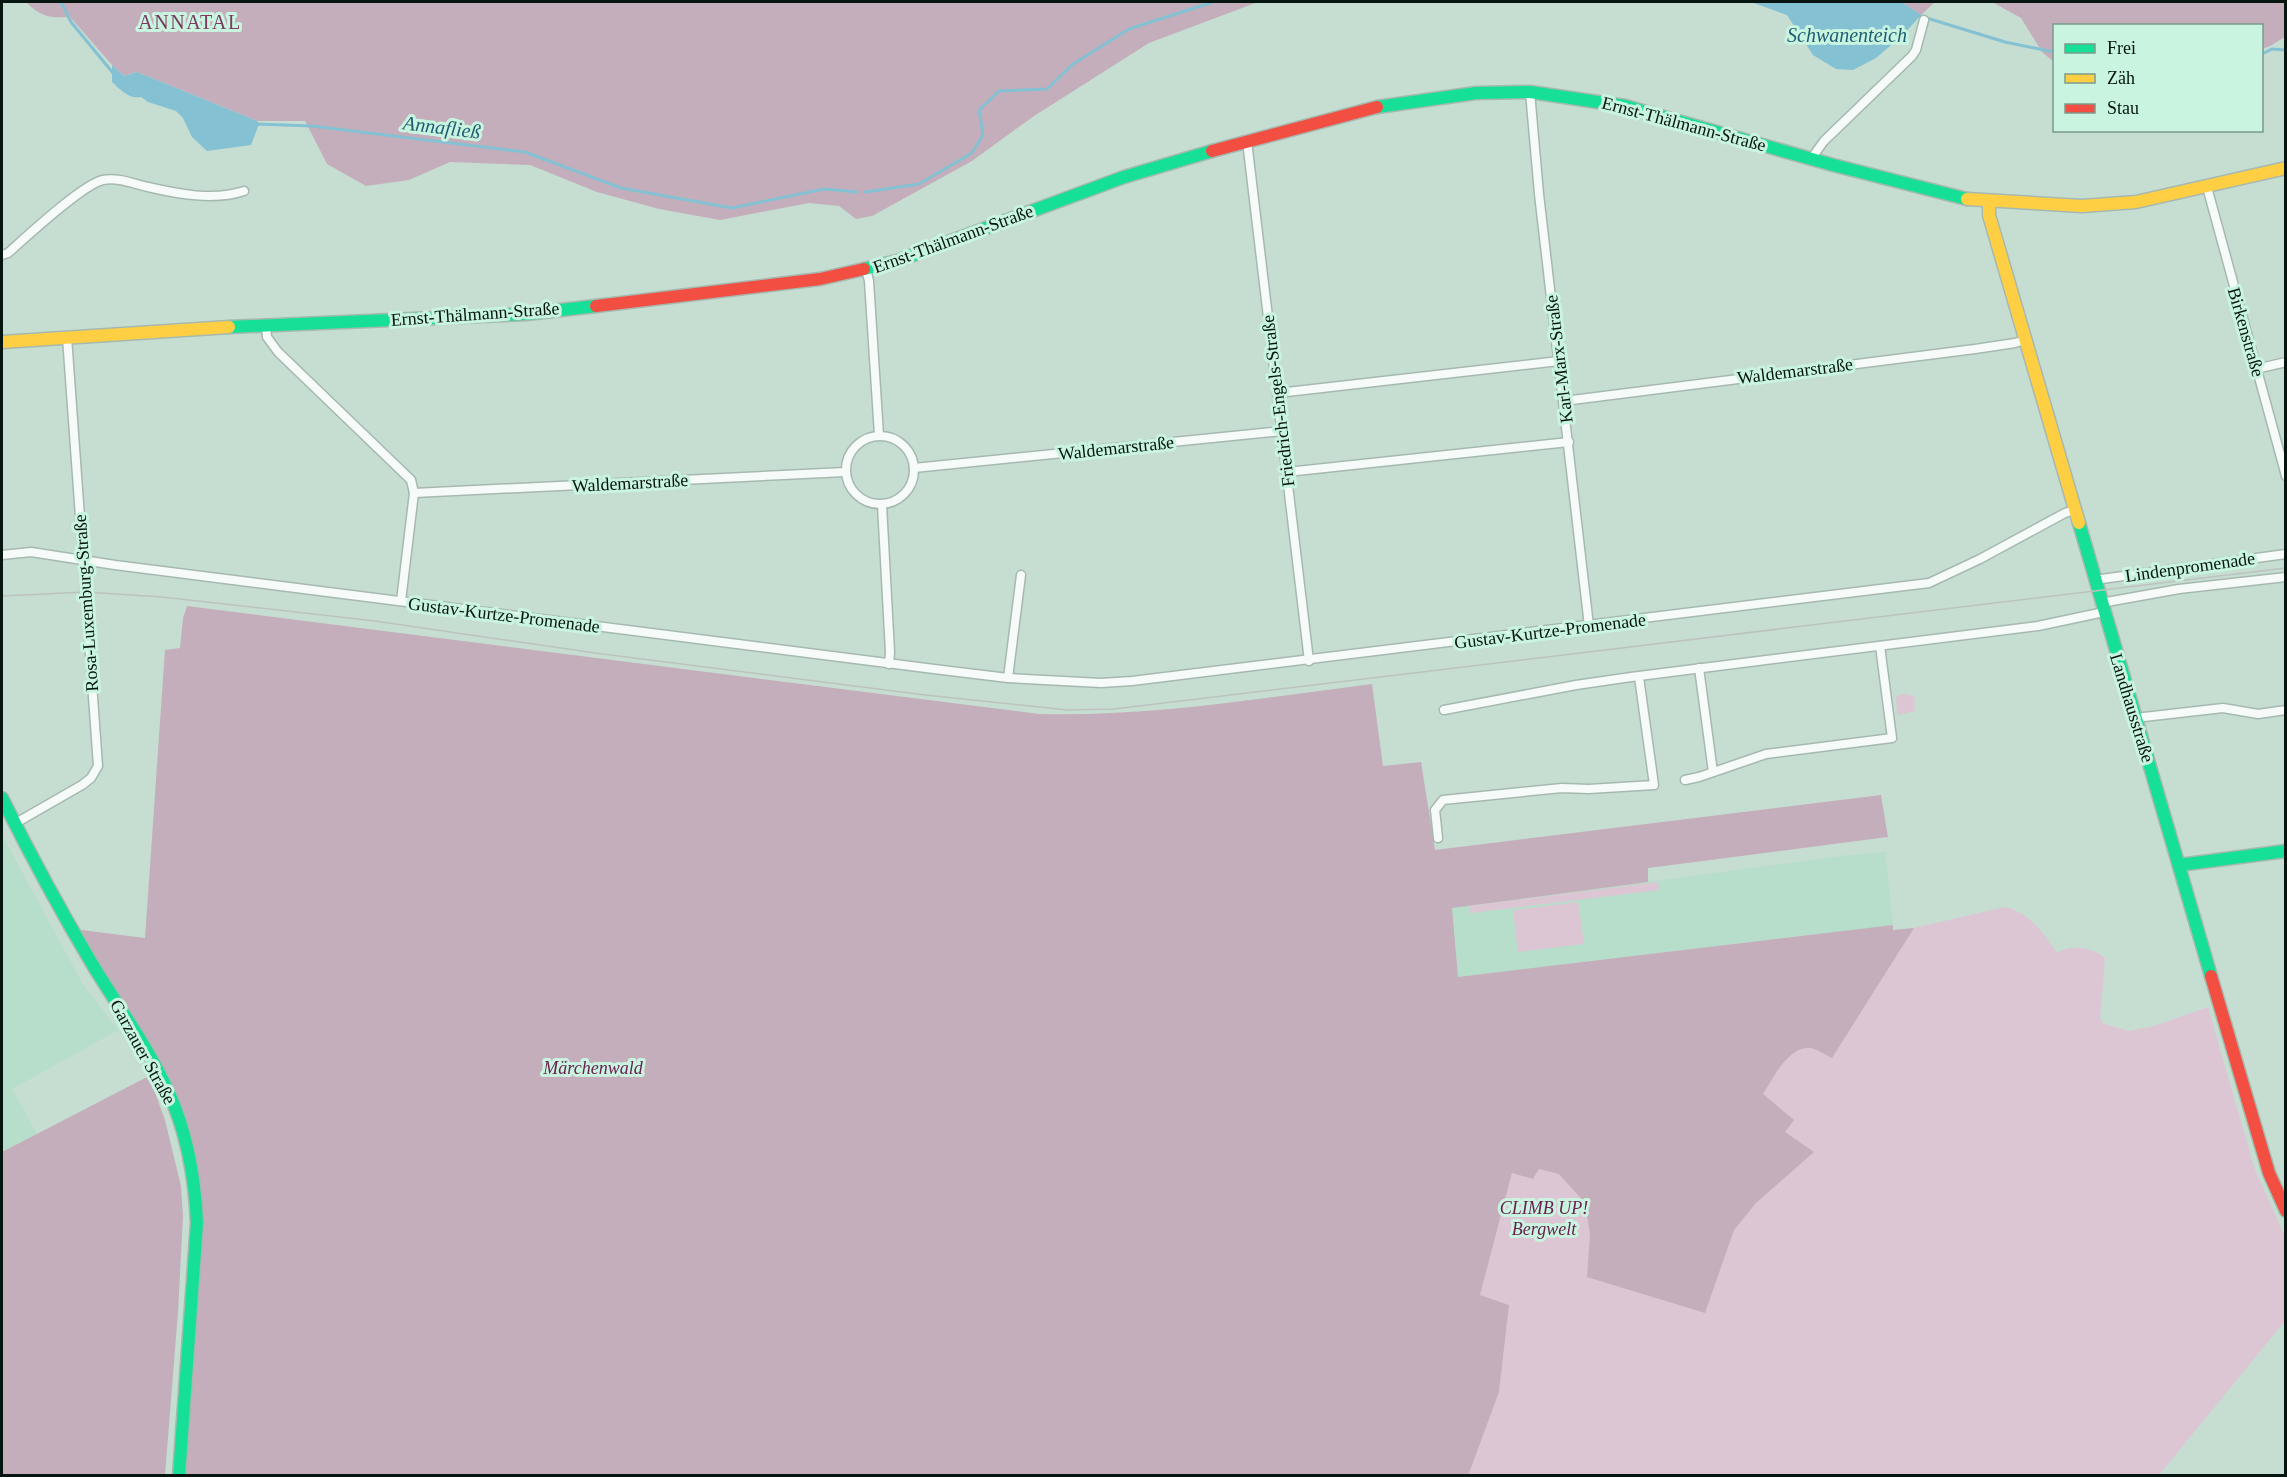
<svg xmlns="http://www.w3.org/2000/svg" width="2287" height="1477" viewBox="0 0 2287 1477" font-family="Georgia,serif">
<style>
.built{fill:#b7ddcb}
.green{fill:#ddc6d3}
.forest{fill:#c5aebb}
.water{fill:#84c1d3}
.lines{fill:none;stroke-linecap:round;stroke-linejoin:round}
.stream{stroke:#84c1d3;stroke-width:3}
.street-casing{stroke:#a6b9b0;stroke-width:11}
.fast-casing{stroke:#a6b9b0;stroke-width:15}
.slow-casing{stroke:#a6b9b0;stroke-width:15}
.jam-casing{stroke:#a6b9b0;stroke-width:15}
.street{stroke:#f6faf8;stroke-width:8}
.fast{stroke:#16e098;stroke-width:12}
.slow{stroke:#ffcf43;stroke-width:12}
.jam{stroke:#f24e42;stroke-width:12}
.tram{stroke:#bcc3bf;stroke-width:1.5}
.labels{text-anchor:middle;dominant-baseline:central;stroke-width:6;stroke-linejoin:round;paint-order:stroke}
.street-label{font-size:18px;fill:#06150f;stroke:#c9f4e0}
.park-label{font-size:18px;font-style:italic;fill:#6b2150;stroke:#c9f4e0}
.neighbourhood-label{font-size:20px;letter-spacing:1.5px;fill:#7a3b60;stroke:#c9f4e0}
.water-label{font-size:20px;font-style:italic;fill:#1f5d73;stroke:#c9f4e0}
</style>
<rect width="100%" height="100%" fill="#c6ddd2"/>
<!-- built -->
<g class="built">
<polygon points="2,835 82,983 118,1030 12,1089 37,1134 2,1152"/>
<polygon points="1885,852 1893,925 1458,977 1452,908 1849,855"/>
</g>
<!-- green -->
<g class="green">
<polygon points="1904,694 1914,696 1915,711 1897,715 1896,696"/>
<polygon points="1658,882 1659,890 1470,913 1469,906"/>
<polygon points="1578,902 1584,944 1518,952 1513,910"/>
<path d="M2005,907c23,5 39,26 52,46 14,-9 36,-6 48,5l-5,61 4,5 25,7 25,-5 54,-19 47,163 30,66v85l-126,154 -691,1 31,-84 10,-87 -29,-10 32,-122 381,-243 21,-2z"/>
</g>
<!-- forest -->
<g class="forest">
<path d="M26,2h1232l-109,41 -115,73 -62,45 -100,55 -16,3 -17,-13 -30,-3 -89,17 -61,-11 -62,-17 -67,-27 -80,-3 -41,18 -43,6 -39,-22 -22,-43h-48l-120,-49 -13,4 -12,-11 -42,-48c-21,1 -29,0 -44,-15z"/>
<polygon points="1902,2 1935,2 1921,15"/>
<polygon points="1992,2 2285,2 2285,37 2270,46 2262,49 2262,26 2054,26 2054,62 2042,52 2021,18"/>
<path d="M187,606l852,108c112,3 223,-16 333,-30l11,82 38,-4 14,88 446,-55 7,42 -240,31v14l-196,26 6,69 435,-52v5l21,-2 -82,130c-7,-3 -15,-9 -22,-10 -22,-2 -37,31 -47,46l31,26 -9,12 29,20 -58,51 -22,27 -29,83 -118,-36 3,-43 -5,-31 -26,-29 -20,-5 -6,10 -21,-6 -32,122 29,10 -10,87 -31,84 -1284,-1 17,-253v-36l-11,-43 -18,-51 -91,-162 64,8 20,-288 15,-2 3,-30z"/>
<polygon points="149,1076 165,1120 181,1186 183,1216 178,1312 165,1475 2,1475 2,1152"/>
</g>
<!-- water -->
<g class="water">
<polygon points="1751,2 1902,2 1921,15 1903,35 1876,58 1853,70 1836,69 1813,55 1787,15"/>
<path d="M112,65l12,11 13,-4 120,49 2,3 -8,21 -44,6 -15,-14 -9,-19 -7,-7 -28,-9 -7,-5c-13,2 -20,-7 -29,-15z"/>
</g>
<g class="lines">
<!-- stream -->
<g class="stream">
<polyline points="61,2 71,22 113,73"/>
<polyline points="1917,15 2005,42 2054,52"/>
<polyline points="2262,54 2272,49 2286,50"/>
<polyline points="256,124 312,126 525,152 621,188 732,208 824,189 857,192"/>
<polyline points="865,192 919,184 972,153 983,135 979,110 999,91 1047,89 1073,64 1129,29 1213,2"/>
</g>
<!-- street casing -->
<g class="street-casing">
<g id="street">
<polyline points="1530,92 1539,194 1589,626"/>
<polyline points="1247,141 1309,661"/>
<polyline points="1811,159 1824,141 1912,56 1916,50 1924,20"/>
<polyline points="2207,187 2286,476"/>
<path d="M2,255l6,-2c18,-16 75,-69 95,-73 15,-3 31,4 45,7 30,7 66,14 96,4"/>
<polyline points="866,269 869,281 879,435"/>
<polyline points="266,325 267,337 278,352 411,480 414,493 401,601"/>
<polyline points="2256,369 2286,362"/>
<polyline points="1278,393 1559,361"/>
<polyline points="1564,401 1975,349 2015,343 2025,340"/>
<circle cx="880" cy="470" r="34"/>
<polyline points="914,468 1282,431"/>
<polyline points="1287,472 1569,442"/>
<polyline points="414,493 845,472"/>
<polyline points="882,505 890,652 889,664"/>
<polyline points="2,555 31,552 115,565 942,670 1008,678 1101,683 1132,681 1929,583 1980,559 2065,513 2074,510"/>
<polyline points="2094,580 2286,554"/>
<polyline points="2101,603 2179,589 2286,577"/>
<polyline points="1699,668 1713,772"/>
<polyline points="1008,678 1021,575"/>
<polyline points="1444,710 1576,685 1631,677 2038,626 2104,612"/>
<polyline points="2135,718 2223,708 2258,714 2286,710"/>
<polyline points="1685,780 1699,777 1766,754 1892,738 1880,646"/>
<polyline points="14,824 82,785 91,778 98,766 67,337"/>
<polyline points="1438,838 1435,810 1443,800 1562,788 1589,789 1654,785 1639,677"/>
</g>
</g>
<!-- fast casing -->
<g class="fast-casing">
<g id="fast">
<polyline points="1377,107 1476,93 1530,92 1625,106 1833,165 1967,199"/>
<polyline points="864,269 897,261 1124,177 1212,151"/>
<polyline points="229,327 526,314 596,306"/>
<polyline points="2079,523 2211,976"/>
<path d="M2,798c28,56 57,110 89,164 25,42 56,83 77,129 19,41 27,87 29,132l-18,253"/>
<polyline points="2179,865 2286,851"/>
</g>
</g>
<!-- slow casing -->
<g class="slow-casing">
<g id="slow">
<polyline points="1967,199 2082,206 2136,202 2286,168"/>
<polyline points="1989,202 1989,215 2079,523"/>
<polyline points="2,342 229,327"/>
</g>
</g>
<!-- jam casing -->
<g class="jam-casing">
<g id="jam">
<polyline points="1212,151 1377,107"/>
<polyline points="596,306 820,279 864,269"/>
<polyline points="2211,976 2269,1173 2286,1211"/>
</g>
</g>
<!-- street -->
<use href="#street" class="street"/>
<!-- fast -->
<use href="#fast" class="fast"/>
<!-- slow -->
<use href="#slow" class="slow"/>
<!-- jam -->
<use href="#jam" class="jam"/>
<!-- tram -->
<polyline class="tram" points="2,596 86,592 162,597 375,621 595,653 925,695 1068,710 1114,709 2286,568"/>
</g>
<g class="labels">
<!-- street labels -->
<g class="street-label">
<text transform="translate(1684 124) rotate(15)">Ernst-Thälmann-Straße</text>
<text transform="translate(953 239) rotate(-20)">Ernst-Thälmann-Straße</text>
<text transform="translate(475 314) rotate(-4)">Ernst-Thälmann-Straße</text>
<text transform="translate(2246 332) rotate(74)">Birkenstraße</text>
<text transform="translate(1559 359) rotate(-97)">Karl-Marx-Straße</text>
<text transform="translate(1795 371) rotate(-7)">Waldemarstraße</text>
<text transform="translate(1278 401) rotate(-97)">Friedrich-Engels-Straße</text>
<text transform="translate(1116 448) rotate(-6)">Waldemarstraße</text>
<text transform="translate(630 483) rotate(-3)">Waldemarstraße</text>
<text transform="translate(2190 567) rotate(-8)">Lindenpromenade</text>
<text transform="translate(86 603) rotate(-94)">Rosa-Luxemburg-Straße</text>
<text transform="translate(504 615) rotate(7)">Gustav-Kurtze-Promenade</text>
<text transform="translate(1550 631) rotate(-7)">Gustav-Kurtze-Promenade</text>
<text transform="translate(2132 708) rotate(73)">Landhausstraße</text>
<text transform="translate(143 1052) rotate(61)">Garzauer Straße</text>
</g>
<!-- park labels -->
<g class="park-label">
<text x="593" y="1068">Märchenwald</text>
<text x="1544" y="1208">CLIMB UP!<tspan x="1544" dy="21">Bergwelt</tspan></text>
</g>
<!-- neighbourhood labels -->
<g class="neighbourhood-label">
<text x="190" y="22">ANNATAL</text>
</g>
<!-- water labels -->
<g class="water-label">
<text x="1847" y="35">Schwanenteich</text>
<text transform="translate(442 127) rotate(7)">Annafließ</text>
</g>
</g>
<!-- border -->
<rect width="2287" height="1477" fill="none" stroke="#06150f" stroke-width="6"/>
<!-- legend -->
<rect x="2053" y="24" width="210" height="108" fill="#c9f4e0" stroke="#7b9b8c" stroke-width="1.5"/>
<rect x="2065" y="44" width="30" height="9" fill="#16e098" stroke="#7b9b8c" stroke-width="1.5"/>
<text x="2107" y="54" font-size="18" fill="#06150f">Frei</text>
<rect x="2065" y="74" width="30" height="9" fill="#ffcf43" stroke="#7b9b8c" stroke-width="1.5"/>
<text x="2107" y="84" font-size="18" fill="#06150f">Zäh</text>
<rect x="2065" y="104" width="30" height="9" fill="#f24e42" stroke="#7b9b8c" stroke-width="1.5"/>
<text x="2107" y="114" font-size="18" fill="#06150f">Stau</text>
</svg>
